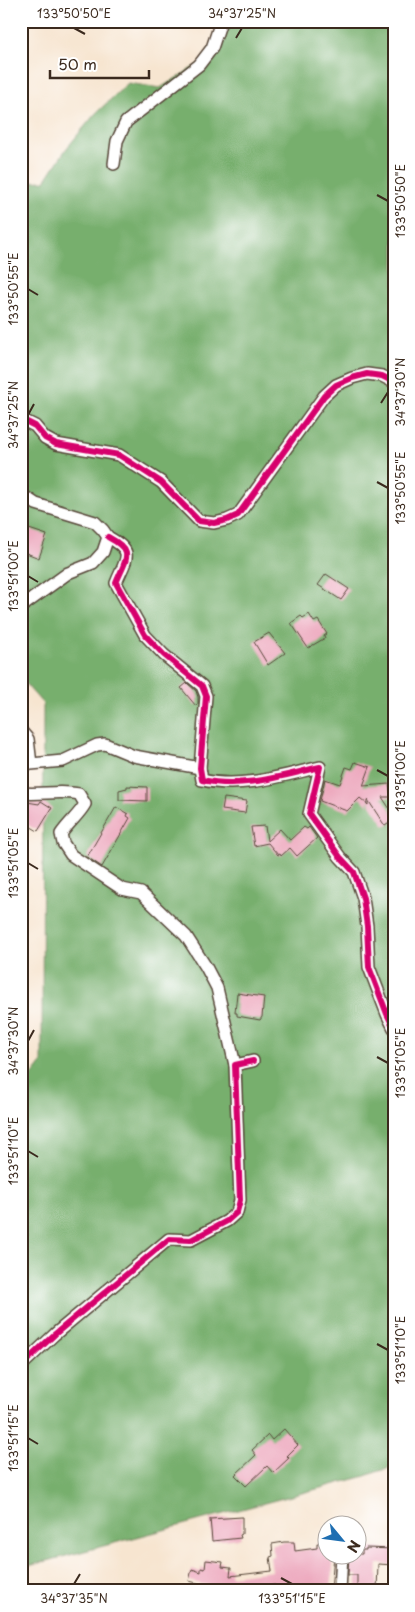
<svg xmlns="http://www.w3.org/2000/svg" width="415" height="1612" viewBox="0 0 415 1612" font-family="'Playpen Sans',sans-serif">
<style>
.forest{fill:#77af6d;stroke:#596c46}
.building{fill:#eda9be}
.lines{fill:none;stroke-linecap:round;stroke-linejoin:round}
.street-casing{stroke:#574639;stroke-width:14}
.street{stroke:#fff;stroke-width:11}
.cycleway-casing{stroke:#fff;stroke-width:9}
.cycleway{stroke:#d6006c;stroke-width:6}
.ticks{fill:none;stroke:#3b2a1e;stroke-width:2}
.neatline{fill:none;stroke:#3b2a1e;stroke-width:2}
.ticks-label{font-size:12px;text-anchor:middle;fill:#3b2a1e}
</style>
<rect width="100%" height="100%" fill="#fff"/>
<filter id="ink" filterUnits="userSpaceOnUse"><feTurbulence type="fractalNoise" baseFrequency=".02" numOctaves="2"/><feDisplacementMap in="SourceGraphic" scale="10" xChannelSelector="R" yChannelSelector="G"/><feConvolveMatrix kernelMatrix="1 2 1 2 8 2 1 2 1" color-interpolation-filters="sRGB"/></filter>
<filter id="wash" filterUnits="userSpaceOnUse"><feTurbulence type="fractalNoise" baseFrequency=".0096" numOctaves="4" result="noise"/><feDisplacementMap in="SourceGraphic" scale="20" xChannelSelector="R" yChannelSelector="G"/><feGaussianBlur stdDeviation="1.12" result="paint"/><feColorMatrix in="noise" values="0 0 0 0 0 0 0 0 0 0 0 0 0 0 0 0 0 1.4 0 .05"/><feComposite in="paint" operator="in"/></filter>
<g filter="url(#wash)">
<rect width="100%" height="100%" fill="#f7e5d0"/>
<!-- forest -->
<polygon class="forest" points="228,21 394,21 394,1466 362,1477 21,1568 21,1090 42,1063 43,704 21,679 21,182 45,181 66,149 95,114 128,83 160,88 215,54"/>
<g id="blocks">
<!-- building -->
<g class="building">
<polygon points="29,529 47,535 39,558 21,551"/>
<polygon points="326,574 349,589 341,600 318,585"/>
<polygon points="309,614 314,622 318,620 327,634 324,636 325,638 308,648 291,623 301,616 303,618"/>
<polygon points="269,633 285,653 268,665 254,642"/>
<polygon points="187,683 196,691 198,697 198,704 196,706 181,688"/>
<polygon points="355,762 370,767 363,786 389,784 391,797 382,797 394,815 394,820 385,826 368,800 368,805 360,798 347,811 320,801 325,779 340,784 346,767 352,769"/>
<polygon points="127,786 147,787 147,801 119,800 119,790 127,788"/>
<polygon points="224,798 247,801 245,813 222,810"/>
<polygon points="21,801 39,804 41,801 52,808 38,831 21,821"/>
<polygon points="116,807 128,814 127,816 130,818 102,867 87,857"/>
<polygon points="265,826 267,841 280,829 290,840 304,827 307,829 309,827 317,838 297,856 290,848 281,856 280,854 278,855 268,843 254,846 251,827"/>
<polygon points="237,993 264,997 262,1017 260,1020 237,1016 237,1013 235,1013"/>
<polygon points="284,1429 298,1445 287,1456 289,1458 273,1473 267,1466 246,1486 235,1475 256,1455 252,1450 268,1435 272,1440"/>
<polygon points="242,1517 242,1534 240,1535 241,1538 212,1541 210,1519"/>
<polygon points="284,1542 294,1542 295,1551 317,1548 317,1543 328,1544 328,1554 334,1554 331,1591 276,1591 275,1585 240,1589 201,1584 189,1581 192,1569 201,1572 201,1568 205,1569 206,1560 223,1562 222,1567 231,1568 230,1576 272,1571 270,1557 273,1556 272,1544"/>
<polygon points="366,1548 394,1549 394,1565 378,1564 377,1591 357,1591 357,1575 348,1575 349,1554 362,1554 362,1550 366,1550"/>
</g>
</g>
</g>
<g filter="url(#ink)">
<use href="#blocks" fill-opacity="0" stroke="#574639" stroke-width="1"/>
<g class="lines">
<!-- street casing -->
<g class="street-casing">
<g id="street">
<polyline points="114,164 117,141 126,122 199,65 212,48 221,21"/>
<polyline points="21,419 35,426 45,438 56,444 119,455 161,482 199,521 214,523 227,520 238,515 324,396 336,385 352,378 367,374 382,376 394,382"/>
<polyline points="21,494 36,504 95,522 103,530 108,537 103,552 93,563 68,573 21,607"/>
<path d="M108,537c28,15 18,21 8,46l29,52 19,20 38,31 4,10 -6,72 2,12c40,9 79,-4 118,-13l-11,47 31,43 14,15 9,26 4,28 2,41 18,47 7,14"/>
<polyline points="21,731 28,739 31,764 63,761 97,745 105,744 134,756 200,768"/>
<path d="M21,793c20,2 39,-3 58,1l6,10c-6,11 -16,18 -24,30l2,9 8,12 51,34 19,4 45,43 20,31 11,21 18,77"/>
<polyline points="21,1366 55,1334 169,1239 191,1240 227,1221 237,1212 240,1200 235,1065 253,1061"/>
<polyline points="340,1591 342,1554"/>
</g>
</g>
<!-- street -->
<use href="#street" class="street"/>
<!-- cycleway casing -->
<g class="cycleway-casing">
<g id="cycleway">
<polyline points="21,419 35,426 45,438 56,444 119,455 161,482 199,521 214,523 227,520 238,515 324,396 336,385 352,378 367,374 382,376 394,382"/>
<path d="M108,537c28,15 18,21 8,46l29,52 19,20 38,31 4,10 -6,72 2,12c40,9 79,-4 118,-13l-11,47 31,43 14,15 9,26 4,28 2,41 18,47 7,14"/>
<polyline points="21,1366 55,1334 169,1239 191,1240 227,1221 237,1212 240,1200 235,1065 253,1061"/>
</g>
</g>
<!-- cycleway -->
<use href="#cycleway" class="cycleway"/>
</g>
</g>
<!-- ticks -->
<path class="ticks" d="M74,28l11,6M236,38l6,-10M377,195l11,6M28,289l10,6M381,403l7,-11M28,415l6,-11M377,482l11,6M28,576l10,6M377,770l11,6M28,863l10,6M28,1041l6,-11M377,1057l11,6M28,1151l10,6M377,1344l11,6M28,1438l10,6M281,1578l11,6M74,1584l6,-10"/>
<!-- margin -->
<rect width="415" height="1612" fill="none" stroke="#fff" stroke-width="55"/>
<!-- north arrow -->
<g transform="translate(342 1540) rotate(119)"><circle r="24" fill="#ffffff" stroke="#b1aaa5"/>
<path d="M0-4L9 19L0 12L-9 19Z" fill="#1f6fb2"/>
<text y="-8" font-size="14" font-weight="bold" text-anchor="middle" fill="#3b2a1e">N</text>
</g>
<!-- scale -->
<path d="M50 70v8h99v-8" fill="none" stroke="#3b2a1e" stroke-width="2.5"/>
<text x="58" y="70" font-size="15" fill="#3b2a1e" stroke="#ffffff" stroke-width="4" paint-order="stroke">50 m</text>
<rect x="28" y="28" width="360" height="1556" class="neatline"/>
<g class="ticks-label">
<text x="74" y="18">133°50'50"E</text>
<text x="242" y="18">34°37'25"N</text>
<text transform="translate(401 201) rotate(-90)" y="4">133°50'50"E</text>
<text transform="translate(14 289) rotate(-90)" y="4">133°50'55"E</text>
<text transform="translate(401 392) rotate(-90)" y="4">34°37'30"N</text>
<text transform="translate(14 415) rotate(-90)" y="4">34°37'25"N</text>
<text transform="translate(401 488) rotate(-90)" y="4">133°50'55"E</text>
<text transform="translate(14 576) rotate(-90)" y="4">133°51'00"E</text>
<text transform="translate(401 776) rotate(-90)" y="4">133°51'00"E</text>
<text transform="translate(14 863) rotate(-90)" y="4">133°51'05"E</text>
<text transform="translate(14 1041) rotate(-90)" y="4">34°37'30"N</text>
<text transform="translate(401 1063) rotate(-90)" y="4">133°51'05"E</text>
<text transform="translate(14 1151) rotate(-90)" y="4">133°51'10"E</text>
<text transform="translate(401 1350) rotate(-90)" y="4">133°51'10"E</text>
<text transform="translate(14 1438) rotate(-90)" y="4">133°51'15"E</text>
<text x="74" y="1603">34°37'35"N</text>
<text x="292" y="1603">133°51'15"E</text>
</g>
</svg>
